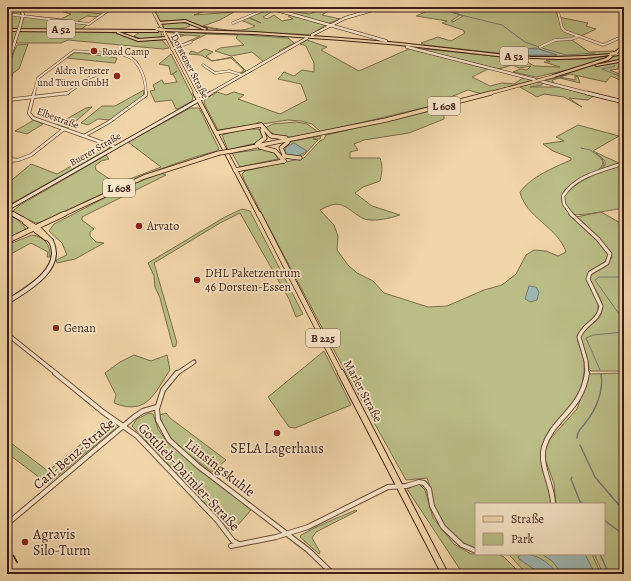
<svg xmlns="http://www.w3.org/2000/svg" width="631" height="581" viewBox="0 0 631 581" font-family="Alegreya,serif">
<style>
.green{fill:#bbbd86;stroke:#7c6d4a;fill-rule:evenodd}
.water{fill:#9db7b0;stroke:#777970}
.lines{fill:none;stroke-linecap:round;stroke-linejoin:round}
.stream-far1{stroke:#777970;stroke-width:1}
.stream{stroke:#777970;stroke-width:1.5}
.secondary-tunnel{stroke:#ccb089;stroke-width:2.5;stroke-dasharray:2.5 1;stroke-linecap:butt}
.street-far3-casing{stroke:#6a4b35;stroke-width:3}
.street-far2-casing{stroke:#6a4b35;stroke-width:4}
.street-far1-casing{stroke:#6a4b35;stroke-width:5}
.street-casing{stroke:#6a4b35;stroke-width:6}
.secondary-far2-casing{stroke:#3e1d0f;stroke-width:3.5}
.secondary-far1-casing{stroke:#3e1d0f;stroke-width:4.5}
.secondary-casing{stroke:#3e1d0f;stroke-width:6}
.primary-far3-casing{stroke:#3e1d0f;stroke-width:3.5}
.primary-far2-casing{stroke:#3e1d0f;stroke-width:5}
.primary-far1-casing{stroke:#3e1d0f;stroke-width:6}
.primary-casing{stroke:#3e1d0f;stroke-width:8}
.highway-casing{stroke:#3e1d0f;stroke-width:2}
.street-far3{stroke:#f5e4c6;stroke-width:2}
.street-far2{stroke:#f5e4c6;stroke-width:2.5}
.street-far1{stroke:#f5e4c6;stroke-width:3}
.street{stroke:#f5e4c6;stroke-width:4}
.secondary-far2{stroke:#f5e4c6;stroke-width:2.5}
.secondary-far1{stroke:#f5e4c6;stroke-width:3}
.secondary{stroke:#f5e4c6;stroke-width:4}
.primary-far3{stroke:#f0d5a8;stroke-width:2.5}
.primary-far2{stroke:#f0d5a8;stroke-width:3.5}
.primary-far1{stroke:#f0d5a8;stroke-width:4.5}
.primary{stroke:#f0d5a8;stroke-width:6}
.highway{fill:#f0d5a8;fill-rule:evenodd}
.rail{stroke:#3e1d0f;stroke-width:1.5;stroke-dasharray:9 9;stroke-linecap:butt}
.secondary-bridge-casing{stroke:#3e1d0f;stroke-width:3.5;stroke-linecap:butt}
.primary-bridge-far1-casing{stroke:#3e1d0f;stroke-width:3.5;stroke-linecap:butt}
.primary-bridge-casing{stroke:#3e1d0f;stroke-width:5;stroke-linecap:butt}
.highway-bridge-casing{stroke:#3e1d0f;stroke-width:4;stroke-linecap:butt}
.secondary-bridge{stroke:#f5e4c6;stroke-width:2.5}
.primary-bridge-far1{stroke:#f0d5a8;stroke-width:2.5}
.primary-bridge{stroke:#f0d5a8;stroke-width:3.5}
.highway-bridge{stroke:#f0d5a8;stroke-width:3}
.poi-dot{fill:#8f2418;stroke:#f5e4c6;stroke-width:1.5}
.labels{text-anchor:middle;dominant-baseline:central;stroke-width:3.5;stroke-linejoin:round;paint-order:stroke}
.far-poi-label{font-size:10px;fill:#3e1d0f;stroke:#f5e4c6;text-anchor:start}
.far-street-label{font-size:10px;fill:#3e1d0f;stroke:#f5e4c6}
.shield{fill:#f5e4c6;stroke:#755946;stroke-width:1}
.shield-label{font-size:11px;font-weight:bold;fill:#3e1d0f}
.poi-label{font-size:12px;fill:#3e1d0f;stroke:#f5e4c6;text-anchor:start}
.street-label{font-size:12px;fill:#3e1d0f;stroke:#f5e4c6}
.near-poi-label{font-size:14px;fill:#3e1d0f;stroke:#f5e4c6}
.near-street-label{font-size:14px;fill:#3e1d0f;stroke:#f5e4c6}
</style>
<rect width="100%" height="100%" fill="#f0d5a8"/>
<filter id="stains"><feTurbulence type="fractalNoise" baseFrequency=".005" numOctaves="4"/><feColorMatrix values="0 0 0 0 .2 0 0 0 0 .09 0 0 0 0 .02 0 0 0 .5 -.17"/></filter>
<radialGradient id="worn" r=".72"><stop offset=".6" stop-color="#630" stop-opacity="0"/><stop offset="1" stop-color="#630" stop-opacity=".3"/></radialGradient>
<!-- green -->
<g class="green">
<polygon points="7,7 19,7 21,15 61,19 71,14 60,11 60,10 103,14 99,17 87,16 78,21 88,24 79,31 117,33 139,41 162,40 169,48 163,49 68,40 61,43 10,43 7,56"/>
<path d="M173,7h44l-23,8 40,-3 -14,8 -17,6c16,3 38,8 52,0l-14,-6 8,-2 12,5 -12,-6 8,-5 -6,-2 12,-3 17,5 -7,-1 -10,6 4,2 7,-4 8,6 11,-2 -5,-3 4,-1 34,10 -16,10 -91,-5 -19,-4 -14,-6 -26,1 -4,-9z"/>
<path d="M437,7l23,8 -9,6 2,1 10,-6 -12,-5 12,-1 -4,-3 5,3 40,-3h51l3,10 30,6 -2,3 10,3 -24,11 17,12 25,-1 -2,2c-66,8 -121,-1 -187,-8l-4,-2 17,-6 13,4 14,-8 -2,-3 -21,-7 5,-2 -31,-5zM535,48l22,7h-29l-26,-3z"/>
<polygon points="287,10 309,14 321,10 328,11 322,15 340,19 327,24 283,11"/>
<path d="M183,22l6,2 1,2c-8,4 -17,3 -26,3l-1,-5z"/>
<polygon points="150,31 161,32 162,37 141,39 134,36 140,32"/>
<path d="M167,32l79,3 42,3 6,5 -15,8 1,2 -16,9 -12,-10 -21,4 -16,-5 5,-3 24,-3 -8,-7 2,-3 -31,-1 -27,13 -6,1 -5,-10 15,-3zM187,35l13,1 -22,10h-3l-5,-8z"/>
<polygon points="307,40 327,47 321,50 359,71 411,48 488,69 472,77 490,86 502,83 514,84 523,78 533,80 482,94 468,90 448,98 453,101 321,132 312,124 301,121 288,120 262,124 258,122 257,124 218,130 204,103 205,99 217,92 226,95 234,92 244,95 238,99 280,114 307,100 301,84 278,79 284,72 294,76 302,70 314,72 314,63 306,46 300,44"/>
<path d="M28,44l-9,25 -6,4 -6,21c0,-21 1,-29 10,-49z"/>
<polygon points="414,48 523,59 534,66 560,67 544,62 550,62 546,60 588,59 624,53 624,63 619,64 618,69 610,70 624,76 624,82 611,76 606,82 570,74 560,77 575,80 575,76 578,77 580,83 560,78 552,80 554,83 544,81 569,74 567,70 536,77 513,72 521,69 527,70 531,66 519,68 513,65 498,69"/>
<polygon points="205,49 213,52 206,56 212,61 232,57 246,71 239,74 244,70 231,58 212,61 201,55 189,54 191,51 198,53"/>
<polygon points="74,53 82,53 117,58 115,63 67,58"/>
<polygon points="171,54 193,97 192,101 178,109 176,109 172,100 155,102 150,91 155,90 153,85 162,80 164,84 177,82 173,74 177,71 171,75 169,66 159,64"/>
<polygon points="541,81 551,85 542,83 542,85 530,87 560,87 593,96 588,100 569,98 582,107 564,97 544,94 537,97 520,87"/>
<polygon points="144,90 143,97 110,120 98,119 88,125 81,123 102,106 115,106"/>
<polygon points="92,107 68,128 56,125 86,108"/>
<path d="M190,108h9l20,41 -3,2c-60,16 -115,43 -171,70l-9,2 -23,-10 1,-3 6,-5 86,-50 3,4 -8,2 -6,5 1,4 21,14 44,-17 -33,-25z"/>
<path d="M442,108l-1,1 3,5v5l-35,14 -45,7 -10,4 4,6 -8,2v6h30c3,8 2,15 0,23l-17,6 -8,6 17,13 28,9c-9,3 -29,8 -38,3 -18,-11 -20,-20 -42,-8l14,15 4,11 -1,14 11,15 9,8 16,8 11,12 44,14 19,-1 37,-16 18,-5 14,-11 10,-19 8,-5 12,1 12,5 8,-4c-8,-25 -40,-34 -46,-60 12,-16 33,-24 51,-32v-2l-18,-7 -10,-7 21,-3 -8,-4 22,-12 41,11 -26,15 28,13 -20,6 4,-5v-4l-9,-8 7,8c1,20 -59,18 -36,50l31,29 10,14c-2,15 -19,12 -21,23 -2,11 15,19 12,33 -2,12 -18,15 -21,25 -2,7 5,17 6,24 2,8 1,18 -1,27 -7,25 -34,39 -40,64 -2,9 7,43 9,54h-76v46c-18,-7 -38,-24 -43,-44 -2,-10 -2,-19 -6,-28l-21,2 -69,-124 -93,-176 -2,-6 3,-3 59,-13 16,-17 4,-2 2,-4z"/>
<polygon points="34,120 43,124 27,134 15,131"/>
<path d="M296,122l11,2 11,8c-20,4 -37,11 -53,-4l8,-4z"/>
<polygon points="244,129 259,129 263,134 263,138 256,143 228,150 222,135"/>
<polygon points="321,136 320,139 313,139 318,140 304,155 288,157 283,153 283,146 293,141"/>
<polygon points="107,146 109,147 109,149 7,206 7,184 31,164 57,174"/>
<polygon points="265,149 275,153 278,159 240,167 232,153"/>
<path d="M622,165l2,1v42c-8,1 -46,9 -51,6 -7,-3 -9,-13 -9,-19 17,-17 36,-23 58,-30z"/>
<polygon points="161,173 166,175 82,217 82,220 94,229 90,232 90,236 96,242 104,243 75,259 57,263 56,260 67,255 62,243 49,231 54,224 130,185"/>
<polygon points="242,209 250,211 303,314 296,317 289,299 240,213 220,223 154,263 177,343 176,344 176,346 173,347 160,298 155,287 154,276 148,263 225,217"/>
<path d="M601,212l23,13v146h-33l-2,-2 -1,-8 -8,-23c7,-17 29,-15 20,-40 -2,-7 -9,-11 -11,-19l2,-6 17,-10 4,-6 -8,-13 -28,-27z"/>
<polygon points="7,215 17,219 26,229 7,239"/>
<path d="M32,235c13,2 18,9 18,22h-3l1,-5 -17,-9 -24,13v-11z"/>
<polygon points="324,351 351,405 295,428 289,427 268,397"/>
<path d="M134,355l17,6 16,-6 3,15c-16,24 -23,46 -56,33l2,-8 -11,-22 15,-11z"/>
<polygon points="624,373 624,574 603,574 594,554 604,554 604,504 556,504 554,483 545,459 545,451 550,439 577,409 589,374"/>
<polygon points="149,413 153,414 158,429 167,442 251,510 232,532 132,426 137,419"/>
<path d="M166,413l4,5 56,42 -14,12c-19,-15 -49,-32 -52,-57z"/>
<polygon points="108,422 116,428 48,484 7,453 7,440 48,471"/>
<polygon points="419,484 425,490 433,518 454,544 471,554 498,554 504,557 521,574 463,574 407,489"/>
<path d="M356,510l1,1 -41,21 -4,6 8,14 -1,2 -19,-17 1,-2c18,-10 36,-17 55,-25z"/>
<polygon points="510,554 592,554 601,574 527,574 510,556"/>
</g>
<!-- water -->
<g class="water">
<polygon points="506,48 539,49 557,55 527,55 501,52 505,50"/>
<polygon points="294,143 307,151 298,156 287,155 285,152 286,147"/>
<polygon points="529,286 536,287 539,292 537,300 531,302 525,299"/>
<path d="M522,554c16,0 26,8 36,20h-17l-22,-15 -1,-2z"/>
<polygon points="542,554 585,554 595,574 562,574 553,562"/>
</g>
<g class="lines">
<!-- stream-far1 -->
<g class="stream-far1">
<polyline points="45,7 58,12"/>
<polyline points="439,7 461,15 502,25 525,42 539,47"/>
<polyline points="542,48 566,55 595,53"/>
<polyline points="607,61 609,62"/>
<polyline points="614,65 615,66 602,69 624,78"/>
<polyline points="581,148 590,150 602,158 604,165 597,171"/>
<polyline points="578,180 564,191 562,202 568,212 580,224"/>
<polyline points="624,277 599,277 595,280 624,321"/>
<path d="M592,290c-7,-11 -5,-17 6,-23"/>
<polyline points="598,304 598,312"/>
<polyline points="583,327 577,336 584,361 584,374"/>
<polyline points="600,370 586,338 593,335 624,332"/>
</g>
<!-- stream -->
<g class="stream">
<polyline points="582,386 584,373"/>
<path d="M577,438c0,-8 5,-10 9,-16 10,-12 18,-32 15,-48"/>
<polyline points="580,445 595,477 624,511"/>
<polyline points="572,477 571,479 581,504"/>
<polyline points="580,501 584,504"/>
<polyline points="604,520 624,535"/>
<polyline points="600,554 609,574"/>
</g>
<!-- secondary-tunnel -->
<polyline class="secondary-tunnel" points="386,41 407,47"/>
<!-- street-far3 casing -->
<g class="street-far3-casing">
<g id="street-far3">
<polyline points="557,7 562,28 565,31 603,45 624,36"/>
<polyline points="283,12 291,7"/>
<polyline points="7,14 89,24 113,7"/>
<polyline points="233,23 269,8"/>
<polyline points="540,47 555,40 571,39 579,36"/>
<polyline points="172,49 191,42"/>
<polyline points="203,65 215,73 229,71 242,75"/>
<path d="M34,94l4,-16 36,-27c14,1 41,1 53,5 14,5 19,25 19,38"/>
<polyline points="66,94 92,76 99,74 91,77"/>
</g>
</g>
<!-- street-far2 casing -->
<g class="street-far2-casing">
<g id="street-far2">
<polyline points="34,93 29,113 33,118 115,147"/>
<polyline points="7,100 68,93"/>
<polyline points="84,136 109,122 146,95 146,93"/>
<polyline points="7,159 18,160 7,161"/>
<polyline points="18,160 31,155 64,129"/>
<path d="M572,215l-8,-11 -1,-8c13,-21 39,-25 61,-33"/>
</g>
</g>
<!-- street-far1 casing -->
<g class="street-far1-casing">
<g id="street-far1">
<path d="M571,214l27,25 12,15 -3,9 -17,10 -2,6 13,27c-2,16 -17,17 -22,31l7,24 1,13"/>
<polyline points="7,334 57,374"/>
<polyline points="176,374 194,362"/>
</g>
</g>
<!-- street casing -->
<g class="street-casing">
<g id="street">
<polyline points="55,373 103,412 137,436 217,520 233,541 239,544"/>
<polyline points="177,373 163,390 157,409 158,420 169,440 198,466 308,550 333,574"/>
<path d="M553,504c0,-19 -14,-38 -9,-57 8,-28 38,-37 43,-74"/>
<polyline points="7,524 134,417 143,411 157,407"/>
<polyline points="231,546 276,537 308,527 388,487 406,486 419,482 424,483 429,489 432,506 443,527 462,545 476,551"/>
</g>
</g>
<!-- secondary-far2 casing -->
<g class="secondary-far2-casing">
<g id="secondary-far2">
<polyline points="266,7 386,41"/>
<polyline points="20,26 23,15 21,7"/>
<polyline points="312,35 345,18 383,7"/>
<polyline points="407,47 591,94"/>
<polyline points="7,66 18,32"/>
<polyline points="209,94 307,38"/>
</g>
</g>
<!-- secondary-far1 casing -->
<g class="secondary-far1-casing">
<g id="secondary-far1">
<polyline points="587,93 624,102"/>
<polyline points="7,209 211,93"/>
<polyline points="7,211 15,215"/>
</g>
</g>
<!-- secondary casing -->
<g class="secondary-casing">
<g id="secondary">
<polyline points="13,214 22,219"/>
<path d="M7,302c19,-12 58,-33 44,-61"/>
</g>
</g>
<!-- primary-far3 casing -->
<g class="primary-far3-casing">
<g id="primary-far3">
<polyline points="151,7 196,94"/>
<polyline points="543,79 554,76"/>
<polyline points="487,94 536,81"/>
</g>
</g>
<!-- primary-far2 casing -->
<g class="primary-far2-casing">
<g id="primary-far2">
<polyline points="195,93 259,215"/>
<polyline points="196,95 206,96"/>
<polyline points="261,125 271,136 286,138"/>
<polyline points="216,133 261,125"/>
<polyline points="257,144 265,138 262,130"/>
<polyline points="260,147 275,151 284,161"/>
<polyline points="232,151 386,120 491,93"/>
<polyline points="284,156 300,158"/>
<polyline points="285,157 281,148 288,142"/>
<polyline points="235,170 284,161"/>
<polyline points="62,215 144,177 219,153"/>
</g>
</g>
<!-- primary-far1 casing -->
<g class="primary-far1-casing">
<g id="primary-far1">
<polyline points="259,214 341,374"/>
<polyline points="22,219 40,230 51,241"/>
<polyline points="25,222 46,238"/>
<polyline points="7,241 64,214"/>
</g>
</g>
<!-- primary casing -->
<g class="primary-casing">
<polyline id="primary" points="341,373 445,574"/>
</g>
<!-- highway casing -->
<g class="highway-casing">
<g id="highway">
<polygon points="185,20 207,29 205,30 185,22 159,24 158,23 159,22"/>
<polygon points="7,29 157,30 158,30 158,32 119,32 138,39 167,37 168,38 167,39 138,41 117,33 117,32 7,31"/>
<polygon points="164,29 253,32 341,38 400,43 506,55 532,57 558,57 585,56 612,54 624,45 624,47 616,54 624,52 624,54 613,56 608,60 554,77 552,76 553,75 606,58 610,55 585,58 558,59 506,57 400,45 341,40 253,34 163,31 163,30"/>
<polygon points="624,59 624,61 597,66 595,65"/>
</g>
</g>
<!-- street-far3 -->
<use href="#street-far3" class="street-far3"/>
<!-- street-far2 -->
<use href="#street-far2" class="street-far2"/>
<!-- street-far1 -->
<use href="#street-far1" class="street-far1"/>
<!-- street -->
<use href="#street" class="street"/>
<!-- secondary-far2 -->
<use href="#secondary-far2" class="secondary-far2"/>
<!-- secondary-far1 -->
<use href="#secondary-far1" class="secondary-far1"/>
<!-- secondary -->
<use href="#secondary" class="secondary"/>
<!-- primary-far3 -->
<use href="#primary-far3" class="primary-far3"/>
<!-- primary-far2 -->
<use href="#primary-far2" class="primary-far2"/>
<!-- primary-far1 -->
<use href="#primary-far1" class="primary-far1"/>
<!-- primary -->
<use href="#primary" class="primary"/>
<!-- highway -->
<use href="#highway" class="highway"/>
<!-- rail -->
<polyline class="rail" points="13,555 24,574"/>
<!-- secondary-bridge casing -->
<g class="secondary-bridge-casing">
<polyline id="secondary-bridge" points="18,32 20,26"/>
</g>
<!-- primary-bridge-far1 casing -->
<g class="primary-bridge-far1-casing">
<polyline id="primary-bridge-far1" points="536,81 543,79"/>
</g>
<!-- primary-bridge casing -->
<g class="primary-bridge-casing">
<polyline id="primary-bridge" points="219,153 232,151"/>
</g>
<!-- highway-bridge casing -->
<g class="highway-bridge-casing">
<g id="highway-bridge">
<polyline points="157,29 164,30"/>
<polyline points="611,54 616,53"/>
</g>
</g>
<!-- secondary-bridge -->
<use href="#secondary-bridge" class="secondary-bridge"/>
<!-- primary-bridge-far1 -->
<use href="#primary-bridge-far1" class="primary-bridge-far1"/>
<!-- primary-bridge -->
<use href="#primary-bridge" class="primary-bridge"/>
<!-- highway-bridge -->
<use href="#highway-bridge" class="highway-bridge"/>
</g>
<!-- markers -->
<g class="poi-dot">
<circle cx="94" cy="51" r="4"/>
<circle cx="117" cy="76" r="4"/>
<circle cx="139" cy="226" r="4"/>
<circle cx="197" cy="280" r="4"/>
<circle cx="56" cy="328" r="4"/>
<circle cx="277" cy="433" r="4"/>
<circle cx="25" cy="542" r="4"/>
</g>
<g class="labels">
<!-- far-poi labels -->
<g class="far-poi-label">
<text x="102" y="51">Road Camp</text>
<text x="109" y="70" text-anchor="end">Aldra Fenster<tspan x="109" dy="12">und Türen GmbH</tspan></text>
</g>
<!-- far-street labels -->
<g class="far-street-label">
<text transform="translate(190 66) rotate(63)">Dorstener Straße</text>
<text transform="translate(58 118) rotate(20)">Elbestraße</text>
<text transform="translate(95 149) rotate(-30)">Buerer Straße</text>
</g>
<!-- shield labels -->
<g class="shield">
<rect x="47" y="20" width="28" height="18" rx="3"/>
<rect x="500" y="47" width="28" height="18" rx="3"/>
<rect x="428" y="97" width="32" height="18" rx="3"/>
<rect x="103" y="179" width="32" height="18" rx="3"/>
<rect x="306" y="329" width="34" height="18" rx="3"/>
</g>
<g class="shield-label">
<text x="61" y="29">A 52</text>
<text x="514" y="56">A 52</text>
<text x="444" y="106">L 608</text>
<text x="119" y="188">L 608</text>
<text x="323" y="338">B 225</text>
</g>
<!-- poi labels -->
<g class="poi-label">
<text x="147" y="226">Arvato</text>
<text x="205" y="273">DHL Paketzentrum<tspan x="205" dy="14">46 Dorsten-Essen</tspan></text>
<text x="64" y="328">Genan</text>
</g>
<!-- street labels -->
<g class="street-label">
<text transform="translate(363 391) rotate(62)">Marler Straße</text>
</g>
<!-- near-poi labels -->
<g class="near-poi-label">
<text x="277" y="448">SELA Lagerhaus</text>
<text x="33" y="534" text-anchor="start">Agravis<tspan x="33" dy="16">Silo-Turm</tspan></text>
</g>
<!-- near-street labels -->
<g class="near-street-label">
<text transform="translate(74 454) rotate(-40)">Carl-Benz-Straße</text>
<text transform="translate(220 468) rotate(38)">Lünsingskuhle</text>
<text transform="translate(189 477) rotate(47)">Gottlieb-Daimler-Straße</text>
</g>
</g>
<!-- margin -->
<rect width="631" height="581" fill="none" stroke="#f0d5a8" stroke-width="24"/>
<rect x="8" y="8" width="615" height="565" fill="none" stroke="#3e1d0f" stroke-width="2"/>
<rect x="12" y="12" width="607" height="557" fill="none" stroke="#3e1d0f"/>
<!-- legend -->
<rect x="475" y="503" width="130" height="52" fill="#f5e4c6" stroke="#ac947d"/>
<rect x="483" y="516" width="20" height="6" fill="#f0d5a8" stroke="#ac947d"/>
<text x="511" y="523" font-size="12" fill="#3e1d0f">Straße</text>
<rect x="483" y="533" width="20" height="12" fill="#bbbd86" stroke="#ac947d"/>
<text x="511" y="543" font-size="12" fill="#3e1d0f">Park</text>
<rect width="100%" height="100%" filter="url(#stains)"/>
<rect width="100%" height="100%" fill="url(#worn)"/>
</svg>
